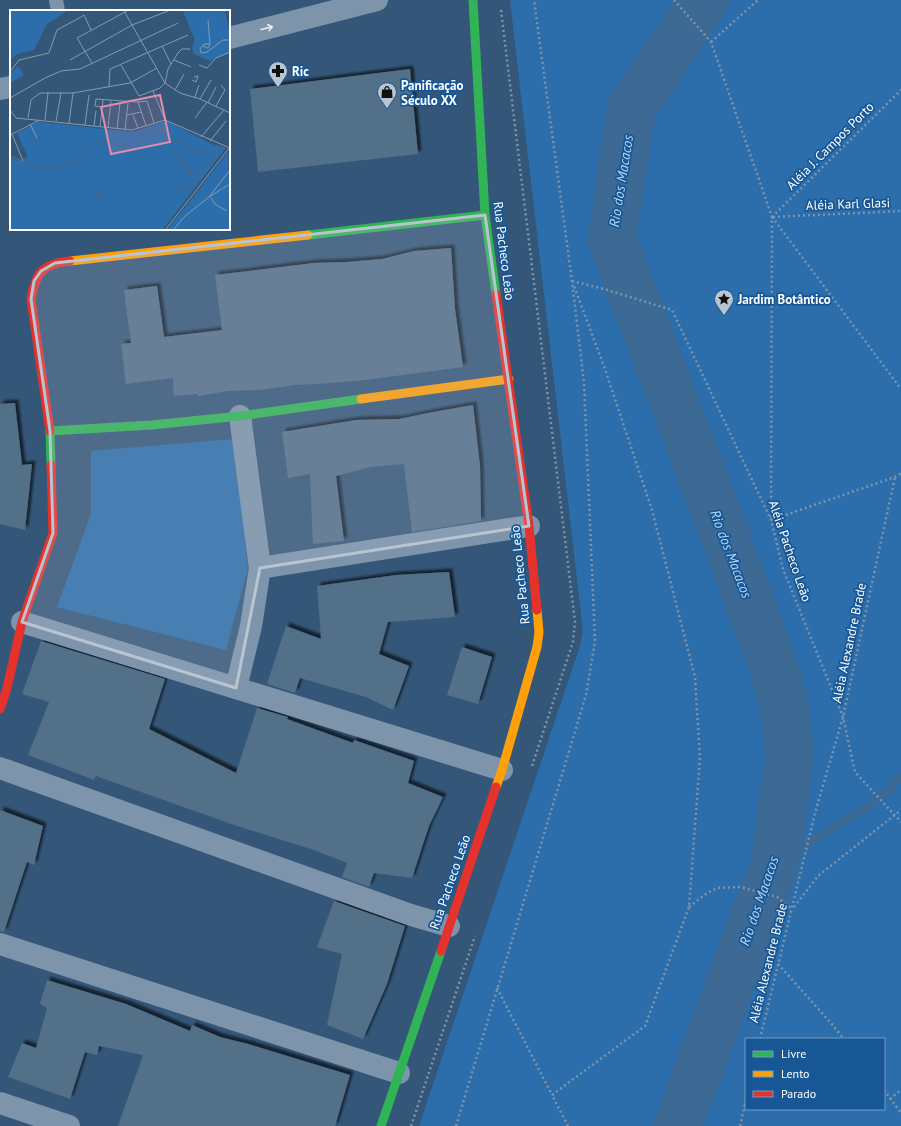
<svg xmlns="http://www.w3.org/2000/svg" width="901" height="1126" viewBox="0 0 901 1126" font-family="'PT Sans',sans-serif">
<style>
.green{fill:#2c6eac;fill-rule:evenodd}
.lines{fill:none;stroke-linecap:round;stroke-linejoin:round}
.stream{stroke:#3d6995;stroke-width:8}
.river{stroke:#3d6995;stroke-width:49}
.building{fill:#536f89;filter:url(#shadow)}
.path{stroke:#7d94ab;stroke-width:2.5;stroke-dasharray:2 3;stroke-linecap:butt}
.lane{stroke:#7d94ab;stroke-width:14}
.street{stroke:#7d94ab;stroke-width:22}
.fast{stroke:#30b455;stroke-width:9}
.slow{stroke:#ff9f0a;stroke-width:9}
.jam{stroke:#e5322d;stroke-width:9}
.oneway{stroke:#eceff2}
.marked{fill:#b8c4d0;fill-opacity:0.2;stroke:#b8c4d0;stroke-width:3;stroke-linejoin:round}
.labels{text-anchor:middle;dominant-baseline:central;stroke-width:3.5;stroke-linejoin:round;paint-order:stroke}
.poi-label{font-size:13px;font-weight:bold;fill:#fff;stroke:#175796;text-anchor:start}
.street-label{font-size:13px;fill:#fff;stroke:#175796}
.water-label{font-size:14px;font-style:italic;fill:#b6d8f8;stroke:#175796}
.inset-river{fill:none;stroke:#3d6995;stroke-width:2}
.inset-road{fill:none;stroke:#859aaf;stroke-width:1}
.view{fill:#e08cad;fill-opacity:0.15;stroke:#e08cad;stroke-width:2}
.inset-edge{fill:none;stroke:#fff;stroke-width:2}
</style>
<defs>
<filter id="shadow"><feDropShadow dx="3.5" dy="-3.5" stdDeviation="1" flood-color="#0009"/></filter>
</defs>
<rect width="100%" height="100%" fill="#345779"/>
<!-- green -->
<g class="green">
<path d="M510,0h391v1126h-482l161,-480 3,-15zM746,1039h138v70h-138z"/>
<polygon points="235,439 248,568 226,650 57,607 91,514 91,451"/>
</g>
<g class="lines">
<!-- stream -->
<polyline class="stream" points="775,862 871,805 901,778"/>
<!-- river -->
<polyline class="river" points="678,1126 775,862 790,755 784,703 772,662 721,525 612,239 631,110 705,0"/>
</g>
<!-- building -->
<g class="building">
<polygon points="410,69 418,154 258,172 250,89"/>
<polygon points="451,248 455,309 463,367 365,380 331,383 295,385 260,390 228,391 198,396 198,394 174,396 173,378 126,384 121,344 131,343 124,290 157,286 164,337 222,330 215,275 314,263 347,262 382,259 414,251"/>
<polygon points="15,403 22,465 32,464 25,530 0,524 0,404"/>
<polygon points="473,405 480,466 481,521 412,532 404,464 370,467 336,476 344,541 313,544 310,474 288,478 282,432 356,420 399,419 433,412"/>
<polygon points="449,572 455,617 388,622 379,654 409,666 393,710 366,697 300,678 295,693 267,684 286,626 321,639 317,586 396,575"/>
<polygon points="41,641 165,679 149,729 236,773 257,708 288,717 287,719 353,743 354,740 414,761 408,783 443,797 429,826 412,878 374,873 369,887 342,877 347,863 314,850 237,826 189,809 96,776 94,780 28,755 49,702 22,694"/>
<polygon points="462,647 492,657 478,704 447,695"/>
<polygon points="0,810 43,826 34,865 27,862 4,932 0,931"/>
<polygon points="334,901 405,926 387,984 363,1039 327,1025 342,954 317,947"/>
<polygon points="47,980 93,994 126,1004 190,1031 192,1025 220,1037 248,1044 350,1075 335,1126 118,1126 143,1055 99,1046 97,1055 85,1052 70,1099 8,1077 22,1043 36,1048 47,1008 40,1004"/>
</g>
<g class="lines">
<!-- path -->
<g class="path">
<polyline points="674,0 711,42 772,217 771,520 895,477 901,473"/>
<polyline points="501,10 575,622 573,642 532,766"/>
<polyline points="711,42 758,0"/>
<polyline points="772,217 901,389"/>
<polyline points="772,217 901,90"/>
<polyline points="773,217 901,211"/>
<polyline points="572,281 604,289 672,310 771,520 783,569 843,717 855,772 901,822"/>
<polyline points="689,907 707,893 717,888 740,887 777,897 792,909"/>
<polyline points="794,907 818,876 901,810"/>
<polyline points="778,964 831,1023 844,1039"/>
<polyline points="497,988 552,1095"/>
<polyline points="760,1039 815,813 843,717 895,477"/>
<polyline points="884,1090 901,1113"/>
<polyline points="890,1099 901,1090"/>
<polyline points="411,1126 475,936"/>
<polyline points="456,1126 586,695 595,641 584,383 572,281 534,0"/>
<polyline points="568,1126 552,1095 645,1026 689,907 700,758 695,677 652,510 605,369 574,286"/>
<polyline points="740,1126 746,1099"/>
</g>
<!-- lane -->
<polyline class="lane" points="56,0 58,11"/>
<!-- street -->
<g class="street">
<polyline points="229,38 377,0"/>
<polyline points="0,89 11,87"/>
<polyline points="260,568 529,526"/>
<polyline points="22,622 502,770"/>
<polyline points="236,688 251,626 260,568 240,416"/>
<polyline points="0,768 411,915 449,926"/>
<polyline points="0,944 399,1073"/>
<polyline points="0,1103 69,1126"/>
</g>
<!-- fast -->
<g class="fast">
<polyline points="473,0 485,215 496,294"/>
<polyline points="308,235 485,215"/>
<polyline points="51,465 50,431 152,425 240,416 361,399"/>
<polyline points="381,1126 441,951"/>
</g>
<!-- slow -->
<g class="slow">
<polyline points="70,261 308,235"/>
<polyline points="361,399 509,379"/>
<polyline points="496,787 502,770 537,647 539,632 537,610"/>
</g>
<!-- jam -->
<g class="jam">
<polyline points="496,294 529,526 537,610"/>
<path d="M50,431l-19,-132c5,-27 11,-35 39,-38"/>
<polyline points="0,709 7,688 22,622 53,533 51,465"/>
<polyline points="441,951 496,787"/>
</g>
</g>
<!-- one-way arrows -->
<defs><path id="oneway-shaft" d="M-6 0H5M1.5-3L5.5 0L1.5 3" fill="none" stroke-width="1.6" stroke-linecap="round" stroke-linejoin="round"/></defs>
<use class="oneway" href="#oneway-shaft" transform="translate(267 28) rotate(-14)"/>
<!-- marked area -->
<path class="marked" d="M485,215l44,311 -269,42 -24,120 -214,-66 31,-89 -3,-102 -19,-132 3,-18 7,-10 14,-8z"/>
<!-- icons -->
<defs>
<g id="pharmacy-pin" transform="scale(1)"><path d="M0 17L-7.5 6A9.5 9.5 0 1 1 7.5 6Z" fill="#b8c4d0" stroke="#175796"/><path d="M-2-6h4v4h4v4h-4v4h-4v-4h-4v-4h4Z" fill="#111"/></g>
<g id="shop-pin" transform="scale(1)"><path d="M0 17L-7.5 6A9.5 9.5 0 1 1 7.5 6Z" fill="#b8c4d0" stroke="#175796"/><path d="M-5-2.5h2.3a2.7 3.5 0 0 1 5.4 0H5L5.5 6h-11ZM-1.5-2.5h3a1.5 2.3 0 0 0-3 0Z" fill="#111"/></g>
<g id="sight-pin" transform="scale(1)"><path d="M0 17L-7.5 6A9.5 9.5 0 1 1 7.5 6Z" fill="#b8c4d0" stroke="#175796"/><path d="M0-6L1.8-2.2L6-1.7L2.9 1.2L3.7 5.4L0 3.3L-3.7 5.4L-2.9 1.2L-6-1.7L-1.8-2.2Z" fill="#111"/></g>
</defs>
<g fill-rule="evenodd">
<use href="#pharmacy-pin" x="278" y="71"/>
<use href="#shop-pin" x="387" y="92"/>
<use href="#sight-pin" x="724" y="299"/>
</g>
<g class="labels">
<!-- poi labels -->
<g class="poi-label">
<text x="292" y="71">Ric</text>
<text x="401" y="85">Panificação<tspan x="401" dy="15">Século XX</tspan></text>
<text x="738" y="299">Jardim Botântico</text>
</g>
<!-- street labels -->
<g class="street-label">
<text transform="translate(830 146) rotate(-45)">Aléia J. Campos Porto</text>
<text transform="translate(848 204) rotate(-2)">Aléia Karl Glasi</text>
<text transform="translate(504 251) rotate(83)">Rua Pacheco Leão</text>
<text transform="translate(790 551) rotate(71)">Aléia Pacheco Leão</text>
<text transform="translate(520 575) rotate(-96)">Rua Pacheco Leão</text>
<text transform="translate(849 643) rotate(-78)">Aléia Alexandre Brade</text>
<text transform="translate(450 882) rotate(-71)">Rua Pacheco Leão</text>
<text transform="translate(768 963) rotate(-76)">Aléia Alexandre Brade</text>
</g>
<!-- water labels -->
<g class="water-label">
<text transform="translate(621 181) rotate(-81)">Rio dos Macacos</text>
<text transform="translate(731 554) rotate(69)">Rio dos Macacos</text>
<text transform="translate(759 901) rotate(-71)">Rio dos Macacos</text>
</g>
</g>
<!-- overview -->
<g transform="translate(10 10)">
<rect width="220" height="220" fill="#345779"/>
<path d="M0,1h57l-20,13 -13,26 -17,4 -7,6zM173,1h42l5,22v20l-20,8 -16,-7 -2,-7 3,-7zM8,56l6,9 -14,8v-9zM156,111l46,23 14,4 -63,81h-153v-71l9,3 9,-4 -11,-24 22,-11 94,10zM218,142l2,77h-62z" fill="#2c6eac"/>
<path d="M153,136l15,9 15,14 -1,8 -5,-3 -11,-18zM89,178l5,10 -3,1 -3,-4v6l-6,-7 2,-5z" fill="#3d6995"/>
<path class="inset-river" d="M114,135l15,13M0,146l28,12h18l15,-6 21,-21 37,4 25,-15 7,-1 34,22 6,2 24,-4M158,170l18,12 32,-39"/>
<path class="inset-road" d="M114,1l41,72 15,10 20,6 30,14M198,10l2,24M152,36l9,18M193,36l5,2 2,-4h-6l-4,5 1,4 6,-1 16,-12h7M60,50l62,-35 36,-14M164,50l17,7M82,53l-15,-25 50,-27M111,55l18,31 21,-8 5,-5 3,-14 10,-16 4,-4h8M189,55l8,3 9,-10 14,-6M0,62l9,-12 30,-7 8,-23 24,-13 3,-2 7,15M182,70l4,2 2,-6 -4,1M99,77l1,-18 78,-34M165,80l9,-16M143,81l12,29M185,87l4,-12M0,88l35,-20 16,-7 19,-2 98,-46M190,89l11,-19M128,92l9,-1 7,22M198,93l8,-16M206,96l9,-16 -4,-5M92,97l-7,-1 1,-7 42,3 8,24M0,100l6,8 116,12 33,-10 65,28M117,105l14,-3M123,105l5,13M18,108l3,-18 9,-7h33l57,-10 27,-15M185,108l12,-16M35,110l3,-28M46,111l5,-28M59,113l4,-30M20,114l7,14M75,115l4,-30M84,116l2,-15M90,117l3,-27M98,118l3,-27M107,119l3,-26M115,120l3,-27M2,124l11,27M0,125l30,-15M191,127l23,-27M200,131l16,-20M199,187l21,-13M201,188l5,7 11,6M156,219l64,-82M164,219l11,-13 24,-19 21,-27"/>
<path class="view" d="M150,85l10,47 -59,12 -10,-47z"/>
<rect width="220" height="220" class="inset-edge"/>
</g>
<!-- legend -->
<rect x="745" y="1038" width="140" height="72" fill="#175796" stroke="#749ac0"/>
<rect x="753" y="1051" width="20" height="6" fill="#30b455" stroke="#749ac0"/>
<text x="781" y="1058" font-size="12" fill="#ffffff">Livre</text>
<rect x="753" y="1071" width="20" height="6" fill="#ff9f0a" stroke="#749ac0"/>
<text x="781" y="1078" font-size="12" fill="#ffffff">Lento</text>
<rect x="753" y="1091" width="20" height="6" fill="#e5322d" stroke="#749ac0"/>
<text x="781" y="1098" font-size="12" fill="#ffffff">Parado</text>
</svg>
